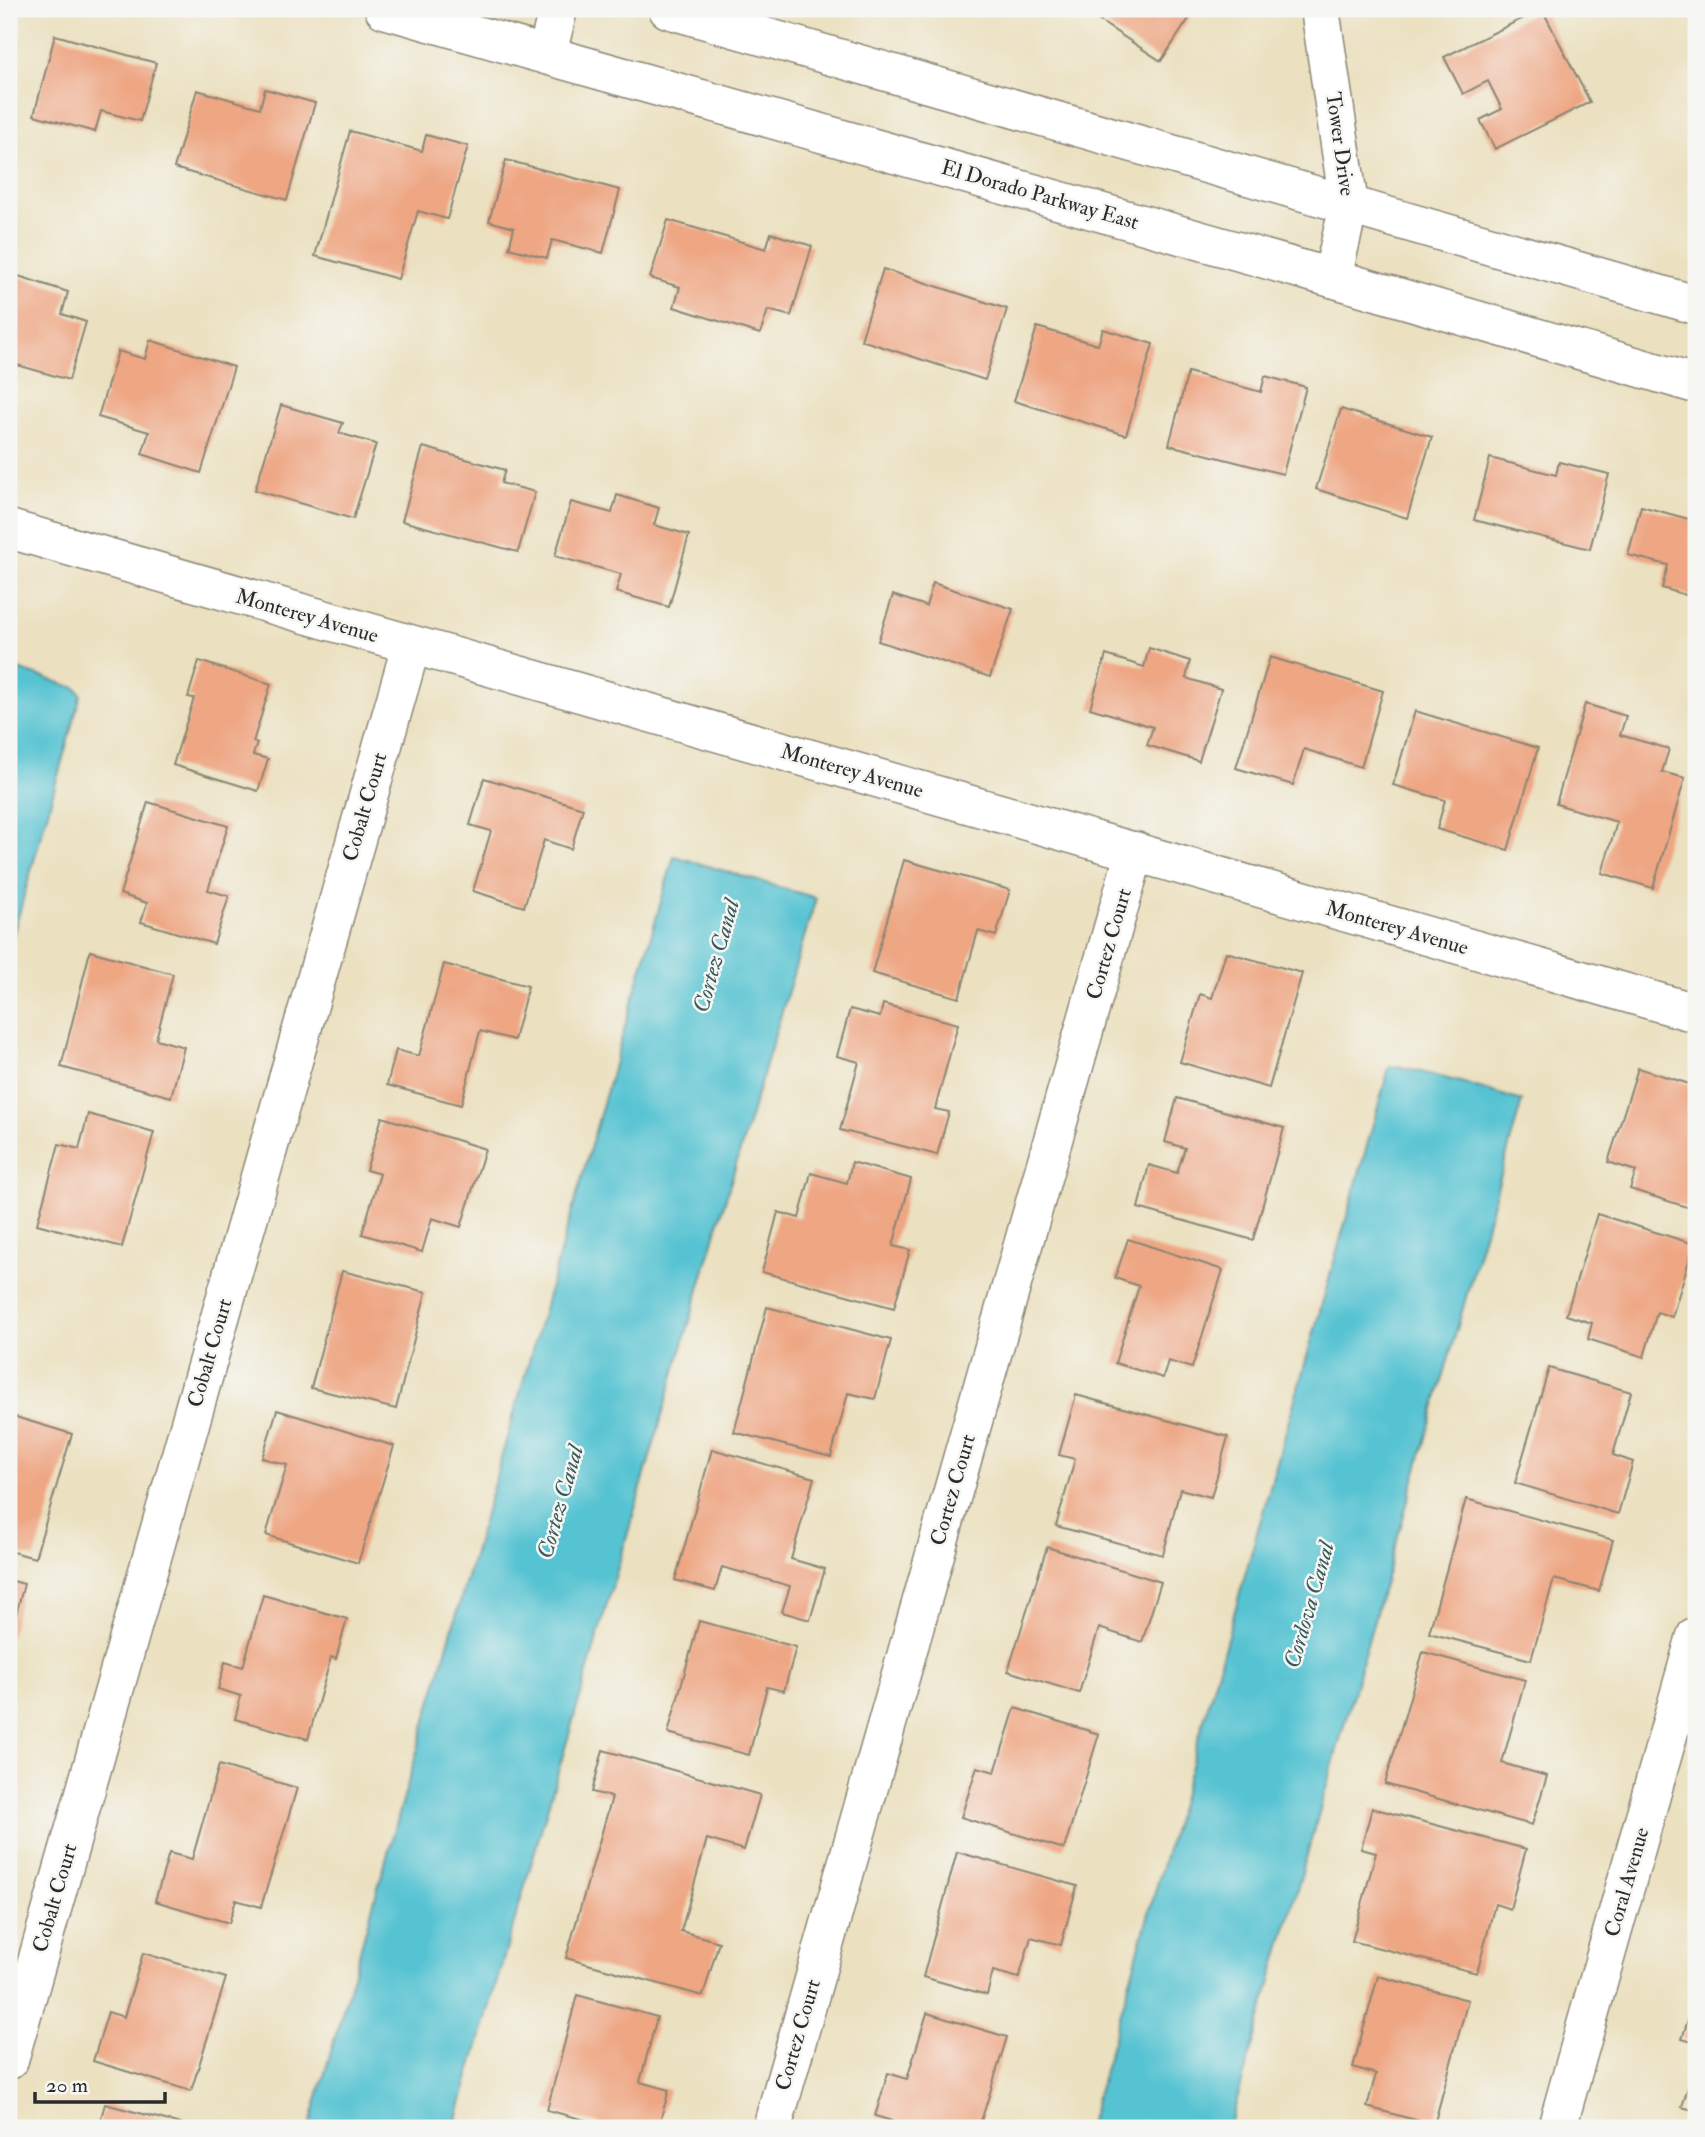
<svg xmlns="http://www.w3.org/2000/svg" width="1705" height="2137" viewBox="0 0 1705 2137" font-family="'IM FELL Double Pica',serif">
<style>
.water{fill:#57c3d2;stroke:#41777e;stroke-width:2}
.building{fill:#eea683}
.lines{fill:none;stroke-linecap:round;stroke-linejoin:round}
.minor-casing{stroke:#8b8675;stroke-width:41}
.tertiary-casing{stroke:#8b8675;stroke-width:41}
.minor{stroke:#fff;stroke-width:38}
.tertiary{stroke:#fff;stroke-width:38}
.labels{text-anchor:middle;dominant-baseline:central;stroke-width:5;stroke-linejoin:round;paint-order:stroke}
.street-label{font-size:21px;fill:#2b2b2b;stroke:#f6f6f2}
.water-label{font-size:23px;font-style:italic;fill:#38595d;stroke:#f6f6f2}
</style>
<rect width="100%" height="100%" fill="#f6f6f2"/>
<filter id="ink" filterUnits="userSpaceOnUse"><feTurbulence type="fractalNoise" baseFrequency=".0143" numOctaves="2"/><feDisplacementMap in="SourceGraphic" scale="14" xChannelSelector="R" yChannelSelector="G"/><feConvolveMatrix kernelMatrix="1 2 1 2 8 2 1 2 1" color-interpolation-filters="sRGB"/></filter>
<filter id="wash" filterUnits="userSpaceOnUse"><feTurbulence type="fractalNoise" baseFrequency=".00686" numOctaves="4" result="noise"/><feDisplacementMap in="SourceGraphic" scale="28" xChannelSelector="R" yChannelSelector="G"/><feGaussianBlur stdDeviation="1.57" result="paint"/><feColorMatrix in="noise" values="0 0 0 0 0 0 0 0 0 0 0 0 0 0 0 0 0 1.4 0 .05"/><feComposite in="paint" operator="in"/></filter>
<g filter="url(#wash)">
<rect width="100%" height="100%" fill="#ebe0bf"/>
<!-- water -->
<g class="water">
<polygon points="9,666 76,688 81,694 9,949"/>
<polygon points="674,856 816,898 719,1221 454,2128 309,2128"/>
<polygon points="1397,1066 1460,1082 1522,1101 1229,2128 1088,2128 1389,1068"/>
</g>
<g id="blocks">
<!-- building -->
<g class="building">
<polygon points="1088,9 1185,9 1192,14 1161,61 1086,12"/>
<polygon points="1542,9 1590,102 1495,149 1480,120 1502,109 1488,81 1463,94 1444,57"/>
<polygon points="55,35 156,63 140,121 101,111 95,132 34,115"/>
<polygon points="265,89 315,103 287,200 174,168 197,90 260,108"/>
<polygon points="350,131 422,151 426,135 468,146 447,219 418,211 398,279 315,256"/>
<polygon points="506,160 620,190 603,253 552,240 547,258 509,248 514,228 489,221"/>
<polygon points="668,220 766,249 771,233 812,246 791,316 768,310 760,334 674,307 680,287 650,278"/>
<polygon points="883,269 1007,309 985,380 861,340"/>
<polygon points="9,273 68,292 62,314 86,322 69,380 14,364 9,379"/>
<polygon points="1037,327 1098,345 1103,329 1153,344 1126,435 1014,401"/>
<polygon points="150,340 234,367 201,473 142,454 149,432 98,417 118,351 145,359"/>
<polygon points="1188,372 1261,392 1265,376 1306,387 1283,474 1169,445"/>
<polygon points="281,405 343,423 339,433 376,444 353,519 255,490"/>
<polygon points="1341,409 1432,437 1407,518 1316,489"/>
<polygon points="423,447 505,470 501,483 535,492 518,552 402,521"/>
<polygon points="1490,458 1556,475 1559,462 1609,474 1590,549 1474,520"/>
<polygon points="617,495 659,508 654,525 689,535 669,607 616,592 621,574 555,556 571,502 612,513"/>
<polygon points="1641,506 1696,521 1696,598 1662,588 1668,565 1628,555"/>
<polygon points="933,583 1013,609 990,677 878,641 893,595 926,606"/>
<polygon points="1149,648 1190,661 1186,678 1221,689 1199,761 1147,745 1153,727 1090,708 1106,655 1144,667"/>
<polygon points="1270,657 1383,691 1361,767 1304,749 1293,785 1236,768"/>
<polygon points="199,661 271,684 253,742 257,743 253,755 268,759 258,791 173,765 194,698 188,697"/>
<polygon points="1585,704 1626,716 1620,735 1669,749 1662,772 1685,778 1653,888 1602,873 1617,822 1556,804"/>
<polygon points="1415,711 1538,748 1508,850 1437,829 1445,800 1393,785"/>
<polygon points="484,778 583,808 571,849 544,840 524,907 473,891 491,831 470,825"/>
<polygon points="148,802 228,826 208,890 229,896 214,944 141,922 147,903 120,894"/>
<polygon points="904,860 1010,890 996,936 978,931 959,998 872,973"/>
<polygon points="90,951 173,974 156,1039 184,1047 171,1097 61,1067"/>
<polygon points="1226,952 1302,973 1269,1088 1180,1062 1200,994 1212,998"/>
<polygon points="444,964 528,986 514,1040 480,1031 461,1105 387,1085 396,1050 419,1056"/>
<polygon points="883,1004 958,1024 935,1109 949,1112 937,1155 840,1130 859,1062 837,1056 850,1009 880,1017"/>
<polygon points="1638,1068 1696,1086 1696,1210 1630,1189 1636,1171 1608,1162"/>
<polygon points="1177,1098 1284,1128 1253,1240 1138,1208 1149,1165 1177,1173 1185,1148 1165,1142"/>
<polygon points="88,1114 154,1132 122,1247 37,1224 59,1144 79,1149"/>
<polygon points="382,1117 485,1149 461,1227 432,1218 422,1252 362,1234 380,1174 366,1170"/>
<polygon points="852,1162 911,1179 893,1246 910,1250 894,1308 762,1272 778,1212 799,1218 811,1173 847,1183"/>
<polygon points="1597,1214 1694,1244 1672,1317 1657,1312 1644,1357 1588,1339 1592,1323 1566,1315"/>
<polygon points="1128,1239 1223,1270 1192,1368 1168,1361 1163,1378 1115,1363 1139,1286 1115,1278"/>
<polygon points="342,1271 426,1292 396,1409 311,1388"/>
<polygon points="767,1307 891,1340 875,1399 848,1393 831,1457 734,1432"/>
<polygon points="1549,1368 1631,1392 1613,1455 1633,1462 1618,1514 1515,1483"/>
<polygon points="1076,1395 1228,1437 1211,1497 1180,1489 1163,1555 1056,1526 1075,1459 1059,1455"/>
<polygon points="277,1410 394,1446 358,1563 266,1535 287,1465 262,1458"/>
<polygon points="9,1415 72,1434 35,1558 9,1551"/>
<polygon points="712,1449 814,1478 791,1559 825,1569 810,1620 782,1612 790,1586 722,1567 715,1591 675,1580"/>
<polygon points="1466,1499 1613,1540 1599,1591 1554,1579 1531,1660 1429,1633"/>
<polygon points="1047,1547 1161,1582 1142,1642 1099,1628 1079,1693 1008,1671"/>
<polygon points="9,1580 24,1584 10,1638 9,1638"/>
<polygon points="263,1595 347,1619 336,1659 331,1657 308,1739 235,1719 241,1696 218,1689 225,1662 243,1667"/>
<polygon points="699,1621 796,1647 784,1691 767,1687 749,1755 668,1733"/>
<polygon points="1423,1652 1525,1680 1502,1763 1547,1776 1532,1825 1385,1784"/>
<polygon points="1015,1708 1099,1734 1064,1849 961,1817 977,1767 995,1772"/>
<polygon points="603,1750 760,1795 744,1850 707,1839 681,1931 719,1942 703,1996 566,1958 612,1797 592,1792"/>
<polygon points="219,1765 297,1788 261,1907 236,1900 229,1923 155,1901 169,1853 192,1859"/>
<polygon points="1372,1808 1526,1849 1510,1909 1495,1904 1477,1973 1352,1941 1376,1853 1361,1849"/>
<polygon points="957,1852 1077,1886 1061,1945 1031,1937 1019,1978 993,1971 987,1995 923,1977"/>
<polygon points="143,1953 226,1978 191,2091 93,2061 108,2012 124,2017"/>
<polygon points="1378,1976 1468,2000 1434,2125 1367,2107 1376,2074 1353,2067"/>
<polygon points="1696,1993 1696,2043 1682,2039"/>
<polygon points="577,1995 657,2017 640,2082 669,2090 658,2128 615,2128 547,2110"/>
<polygon points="927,2013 1007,2037 979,2128 916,2128 875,2116 888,2073 907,2079"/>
<polygon points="1696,2061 1696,2111 1682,2107"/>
<polygon points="105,2104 192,2127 192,2128 98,2128"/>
</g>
</g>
</g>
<g filter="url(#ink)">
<use href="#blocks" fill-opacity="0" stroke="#8b8675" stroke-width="2"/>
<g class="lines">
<!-- minor casing -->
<g class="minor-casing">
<g id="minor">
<polyline points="1320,9 1349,205 1332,278"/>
<polyline points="547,55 558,9"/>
<polyline points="9,529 1696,1013"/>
<polyline points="9,2060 411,646"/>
<polyline points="772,2128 1135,851"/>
<polyline points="1557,2128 1696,1636"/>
</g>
</g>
<!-- tertiary casing -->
<g class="tertiary-casing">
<g id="tertiary">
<polyline points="384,9 1332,278 1696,384"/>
<polyline points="668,9 1696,305"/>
</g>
</g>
<!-- minor -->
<use href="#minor" class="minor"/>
<!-- tertiary -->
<use href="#tertiary" class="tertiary"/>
</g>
</g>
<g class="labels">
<!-- street labels -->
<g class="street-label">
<text transform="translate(1340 144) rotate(82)">Tower Drive</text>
<text transform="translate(1040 195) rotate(16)">El Dorado Parkway East</text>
<text transform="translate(307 616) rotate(16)">Monterey Avenue</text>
<text transform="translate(852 771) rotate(16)">Monterey Avenue</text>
<text transform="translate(365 807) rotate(-74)">Cobalt Court</text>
<text transform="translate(1397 928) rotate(16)">Monterey Avenue</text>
<text transform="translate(1109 944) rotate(-74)">Cortez Court</text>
<text transform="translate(210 1353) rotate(-74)">Cobalt Court</text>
<text transform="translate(953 1490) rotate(-74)">Cortez Court</text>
<text transform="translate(1627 1882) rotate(-74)">Coral Avenue</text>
<text transform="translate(55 1898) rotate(-74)">Cobalt Court</text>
<text transform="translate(798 2035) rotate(-74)">Cortez Court</text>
</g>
<!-- water labels -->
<g class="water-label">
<text transform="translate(716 956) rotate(-74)">Cortez Canal</text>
<text transform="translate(560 1502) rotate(-74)">Cortez Canal</text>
<text transform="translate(1309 1605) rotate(-74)">Cordova Canal</text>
</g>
</g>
<!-- margin -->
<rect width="1705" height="2137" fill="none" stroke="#f6f6f2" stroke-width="35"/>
<!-- scale -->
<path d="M35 2092v10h130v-10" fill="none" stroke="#2b2b2b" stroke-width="3.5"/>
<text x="46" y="2092" font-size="21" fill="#2b2b2b" stroke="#f6f6f2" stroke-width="5" paint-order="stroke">20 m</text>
</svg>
